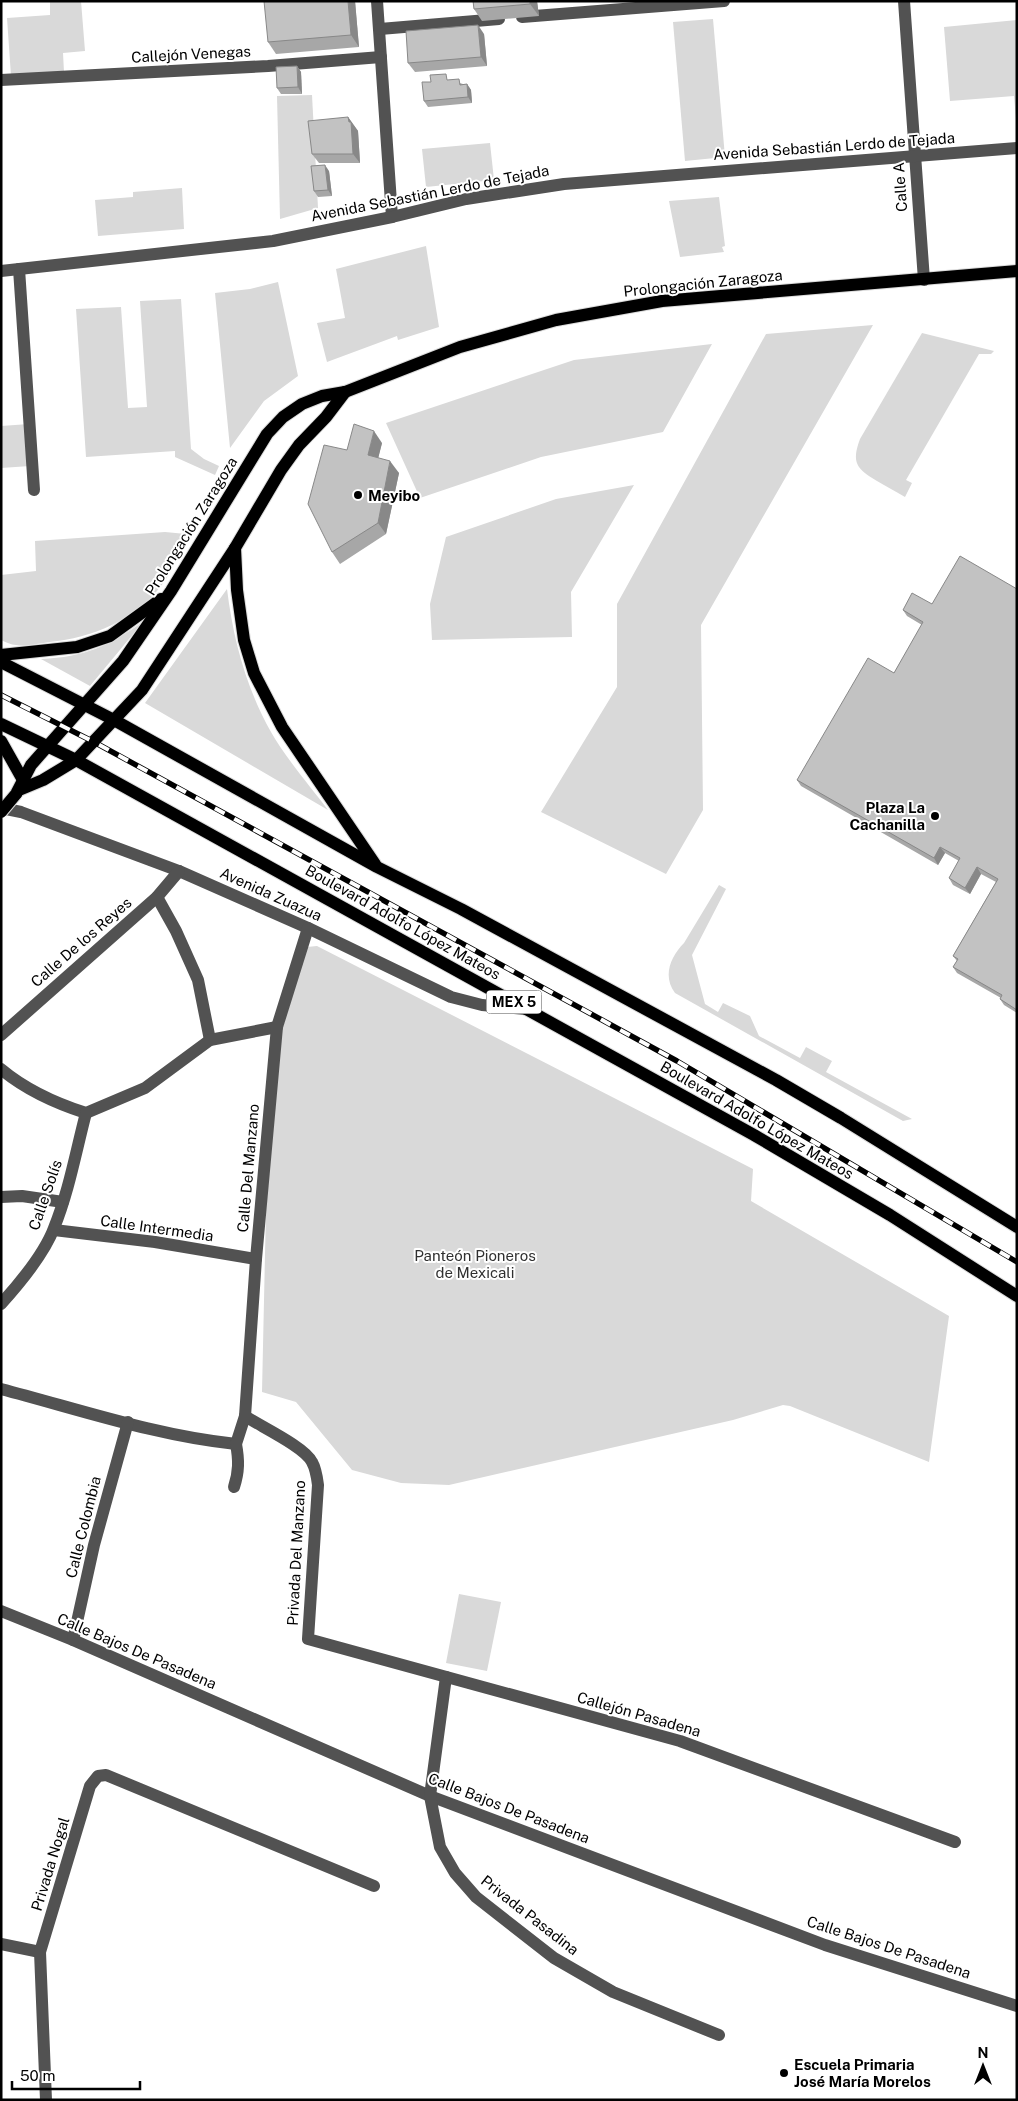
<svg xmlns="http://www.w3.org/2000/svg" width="1018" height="2101" viewBox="0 0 1018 2101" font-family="'Public Sans',sans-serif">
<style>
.green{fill:#d9d9d9}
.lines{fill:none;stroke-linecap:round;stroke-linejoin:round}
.major-casing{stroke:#dbdbdb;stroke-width:14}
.minor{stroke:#525252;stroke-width:12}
.major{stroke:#000;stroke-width:12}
.rail-casing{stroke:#000;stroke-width:5.5}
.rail{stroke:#fff;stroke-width:4;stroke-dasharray:11;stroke-linecap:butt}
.major-bridge-casing{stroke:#dbdbdb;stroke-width:14;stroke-linecap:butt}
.major-bridge{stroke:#000;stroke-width:12}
.wall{fill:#a7a7a7}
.shaded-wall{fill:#888}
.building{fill:#c2c2c2;stroke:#888}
.poi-dot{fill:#000;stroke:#fff;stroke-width:2}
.labels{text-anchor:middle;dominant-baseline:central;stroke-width:4;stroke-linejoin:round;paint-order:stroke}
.shield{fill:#fff;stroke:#4c4c4c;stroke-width:1}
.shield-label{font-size:14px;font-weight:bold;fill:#000}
.street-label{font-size:15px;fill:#000;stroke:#fff}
.poi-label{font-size:15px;font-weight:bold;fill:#000;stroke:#fff;text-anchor:start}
.park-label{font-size:15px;fill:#303030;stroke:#fff}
</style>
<rect width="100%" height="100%" fill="#fff"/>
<!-- green -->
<g class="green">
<polygon points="50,1 81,1 85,51 63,53 64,72 11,76 7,18 50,15"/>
<polygon points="713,19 725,157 685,161 673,22"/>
<polygon points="1017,20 1017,130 1014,96 950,101 944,27"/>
<polygon points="312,95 318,208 280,219 277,96"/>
<polygon points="490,143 494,180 426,187 422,149"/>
<polygon points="182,188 184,229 98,236 95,200 133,197 133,192"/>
<polygon points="719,197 725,246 722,247 724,252 680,257 669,201"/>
<polygon points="426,246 439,327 398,340 397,336 327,362 317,323 345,318 336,269"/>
<polygon points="278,282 298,376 264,401 230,448 215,293 250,289"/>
<polygon points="181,299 191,449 204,459 219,466 215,475 175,457 175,451 86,457 76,309 121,307 128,408 147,407 140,301"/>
<polygon points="873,325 701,625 703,810 666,874 541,812 617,687 617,604 766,334"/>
<path d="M922,333l72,18 -3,3h-12l-73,126 6,3 -7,14c-9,-5 -19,-11 -28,-16 -20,-12 -26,-18 -17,-42z"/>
<polygon points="712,344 663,432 541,457 420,498 386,423 574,360"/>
<polygon points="29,424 30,466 1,468 1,426"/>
<polygon points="634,485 571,592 572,637 432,640 430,604 446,537 556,499"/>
<path d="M165,532l21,2c-6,18 -13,37 -25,52 -26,34 -69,52 -111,56 -10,1 -24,5 -34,3 -5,0 -10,-3 -15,-5v-65l35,-4 -1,-30z"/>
<path d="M227,589c6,49 19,99 44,143 14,25 39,54 57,78l-183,-107z"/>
<path d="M144,621l-54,65 -49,-27c44,-2 68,-13 103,-38z"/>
<path d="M719,885l7,4 -34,66 13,49 13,8 5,-9 27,13 9,20 41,22 6,-11 26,14 -6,11 86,47 -9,2 -228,-128c-13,-17 -4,-37 9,-50z"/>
<polygon points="317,946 753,1169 751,1201 949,1316 929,1462 790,1406 783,1405 733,1420 449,1485 401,1483 352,1470 296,1402 262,1392 266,1209 282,1030 307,947"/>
<polygon points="459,1594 501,1602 487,1671 446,1663"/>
</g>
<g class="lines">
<!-- major casing -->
<g class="major-casing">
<g id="major">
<polyline points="235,548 237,590 244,640 254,673 282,727 375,864"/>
<polyline points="1,655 77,647 110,636 161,599"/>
<polyline points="1,662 114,720 377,867 461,909 776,1080 841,1118 1017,1227"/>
<polyline points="1,724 76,760 754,1135 890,1215 1017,1296"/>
<polyline points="1,741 23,780"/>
<polyline points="19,790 43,780 76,760 142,690 235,548 281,470 299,445 326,417 345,392"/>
<polyline points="16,794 31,765 123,661 171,591 267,434 283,417 302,404 322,396 345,392 460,347 556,320 662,301 1017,271"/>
</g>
</g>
<!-- minor -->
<g class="minor">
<polyline points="377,1 392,217"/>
<polyline points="904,1 924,280"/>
<polyline points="522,17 724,1"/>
<polyline points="380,29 499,19"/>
<polyline points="1,80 268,66 381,57"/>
<polyline points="19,269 34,490"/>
<polyline points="1,271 273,241 392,217 466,199 564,184 1017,148"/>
<polyline points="1,808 21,812 179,871 308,928 451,997 482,1005 526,1009"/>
<polyline points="157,897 176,931 198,980 210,1040"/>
<polyline points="1,1035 157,897 179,871"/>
<path d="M1,1069c25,21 54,34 85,44l59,-25 65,-48 67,-13"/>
<polyline points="1,1197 22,1196 63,1202"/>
<polyline points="54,1230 155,1242 256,1259"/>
<path d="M1,1304c18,-20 44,-52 53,-76 15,-37 22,-77 32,-115"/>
<path d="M1,1389c77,20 156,47 235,55"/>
<path d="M245,1416c15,10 60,31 67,46 4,7 5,15 6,23l-10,154 372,102 275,101"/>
<polyline points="236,1444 245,1416 256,1259 277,1027 308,928"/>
<path d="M234,1487c5,-15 5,-27 2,-43"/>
<polyline points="1,1611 73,1640 430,1796 825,1945 1017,2006"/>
<polyline points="73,1640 94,1545 128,1422"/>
<polyline points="446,1677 430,1796 440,1847 455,1873 476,1897 554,1958 613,1992 719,2035"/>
<polyline points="1,1944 40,1952"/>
<polyline points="46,2100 40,1952 90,1786 98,1776 106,1775 374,1886"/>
</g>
<!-- major -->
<use href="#major" class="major"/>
<!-- rail casing -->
<g class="rail-casing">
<polyline id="rail" points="1,695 94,742 677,1061 1017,1262"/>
</g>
<!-- rail -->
<use href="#rail" class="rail"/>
<!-- major-bridge casing -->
<g class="major-bridge-casing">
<polyline id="major-bridge" points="1,812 16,794"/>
</g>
<!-- major-bridge -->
<use href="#major-bridge" class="major-bridge"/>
</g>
<!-- wall -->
<g class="wall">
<polygon points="355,1 359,47 276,54 268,42"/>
<polygon points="473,1 537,1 539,16 482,21 474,9"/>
<polygon points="484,34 487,66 415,72 408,63"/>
<polygon points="297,66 301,72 302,94 281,94 277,88"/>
<polygon points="450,80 463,84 467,84 471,90 472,103 428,107 424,101"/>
<polygon points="348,117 358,131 360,163 319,163 312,154"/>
<polygon points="329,171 332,196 318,197 314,191"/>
<polygon points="382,443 378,458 399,473 386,534 340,564 332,552 347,450"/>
<polygon points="1017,589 1017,1013 1004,1005 1000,999 1001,998 957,973 953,967 957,961 953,956 996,882 981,874 970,894 953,885 949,878 959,861 945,853 938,865 801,786 797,780 894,673 922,625 907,616 903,610"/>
</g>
<!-- shaded-wall -->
<g class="shaded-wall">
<polygon points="348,1 355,1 359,47 351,35"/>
<polygon points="530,1 537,1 539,16 530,4"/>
<polygon points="478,25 484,34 487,66 481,57"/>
<polygon points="297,66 301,72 302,94 298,87"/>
<polygon points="467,84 471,90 472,103 468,97"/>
<polygon points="348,117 358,131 360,163 353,154"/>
<polygon points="325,165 329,171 332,196 328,190"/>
<polygon points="374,431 382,443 376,467 368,455"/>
<polygon points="390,461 399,473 386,534 378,523"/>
<polygon points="940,847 945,853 938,865 934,858"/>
<polygon points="977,867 981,874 970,894 965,888"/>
</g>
<!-- building -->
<g class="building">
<polygon points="264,1 348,1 351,35 268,42"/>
<polygon points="473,1 530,1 530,4 474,9"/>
<polygon points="478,25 481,57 408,63 406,31"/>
<polygon points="297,66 298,87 277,88 276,67"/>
<polygon points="446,74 447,80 459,79 460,85 467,84 468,97 424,101 422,82 431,82 430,75"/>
<polygon points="348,117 349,122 351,122 353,154 312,154 308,121"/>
<polygon points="325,165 328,190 314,191 311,166"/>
<polygon points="354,424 374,431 368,455 390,461 378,523 332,552 308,504 324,445 347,450"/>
<polygon points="960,556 1017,589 1017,1010 1000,999 1002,995 953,967 958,959 953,956 998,879 977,867 965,888 949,878 960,858 940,847 934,858 797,780 868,658 894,673 923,622 903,610 912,593 932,604"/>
</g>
<!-- markers -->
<g class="poi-dot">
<circle cx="358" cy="495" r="5"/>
<circle cx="935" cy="816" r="5"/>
<circle cx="784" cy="2073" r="5"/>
</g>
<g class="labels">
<!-- shield labels -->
<rect class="shield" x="486.5" y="990.5" width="55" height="23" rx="4"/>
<g class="shield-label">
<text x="514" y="1002">MEX 5</text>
</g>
<!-- street labels -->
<g class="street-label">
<text transform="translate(191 54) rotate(-3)">Callejón Venegas</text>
<text transform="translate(834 146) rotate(-4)">Avenida Sebastián Lerdo de Tejada</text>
<text transform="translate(900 187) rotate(-94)">Calle A</text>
<text transform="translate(430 193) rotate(-11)">Avenida Sebastián Lerdo de Tejada</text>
<text transform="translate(703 283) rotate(-6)">Prolongación Zaragoza</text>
<text transform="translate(191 526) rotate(-58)">Prolongación Zaragoza</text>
<text transform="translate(271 894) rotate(24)">Avenida Zuazua</text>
<text transform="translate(403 922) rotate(29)">Boulevard Adolfo López Mateos</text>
<text transform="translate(81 942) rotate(-41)">Calle De los Reyes</text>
<text transform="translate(757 1120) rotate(30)">Boulevard Adolfo López Mateos</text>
<text transform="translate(248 1168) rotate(-85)">Calle Del Manzano</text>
<text transform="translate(45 1195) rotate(-71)">Calle Solís</text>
<text transform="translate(157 1228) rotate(8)">Calle Intermedia</text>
<text transform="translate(83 1527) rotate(-76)">Calle Colombia</text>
<text transform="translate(296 1553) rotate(-87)">Privada Del Manzano</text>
<text transform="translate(137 1651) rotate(23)">Calle Bajos De Pasadena</text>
<text transform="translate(639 1714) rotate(16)">Callejón Pasadena</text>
<text transform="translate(509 1808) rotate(21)">Calle Bajos De Pasadena</text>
<text transform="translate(50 1864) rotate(-73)">Privada Nogal</text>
<text transform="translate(530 1915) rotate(38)">Privada Pasadina</text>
<text transform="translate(889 1947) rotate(18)">Calle Bajos De Pasadena</text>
</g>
<!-- poi labels -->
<g class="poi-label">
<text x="368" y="495">Meyibo</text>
<text x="925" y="807" text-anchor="end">Plaza La<tspan x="925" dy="17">Cachanilla</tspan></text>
<text x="794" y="2064">Escuela Primaria<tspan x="794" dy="17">José María Morelos</tspan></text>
</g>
<!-- park labels -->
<g class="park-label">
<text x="475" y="1255">Panteón Pioneros<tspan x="475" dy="17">de Mexicali</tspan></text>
</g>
</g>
<!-- border -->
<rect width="1018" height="2101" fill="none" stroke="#000000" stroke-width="5"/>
<!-- north arrow -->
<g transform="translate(983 2066)" stroke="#ffffff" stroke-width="4" paint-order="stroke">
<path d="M0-4L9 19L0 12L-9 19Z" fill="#000000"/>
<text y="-8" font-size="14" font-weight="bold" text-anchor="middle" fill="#000000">N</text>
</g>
<!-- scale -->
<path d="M12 2081v8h128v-8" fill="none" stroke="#000000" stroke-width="2.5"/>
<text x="20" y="2081" font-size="15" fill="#000000" stroke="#ffffff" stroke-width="4" paint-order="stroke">50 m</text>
</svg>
